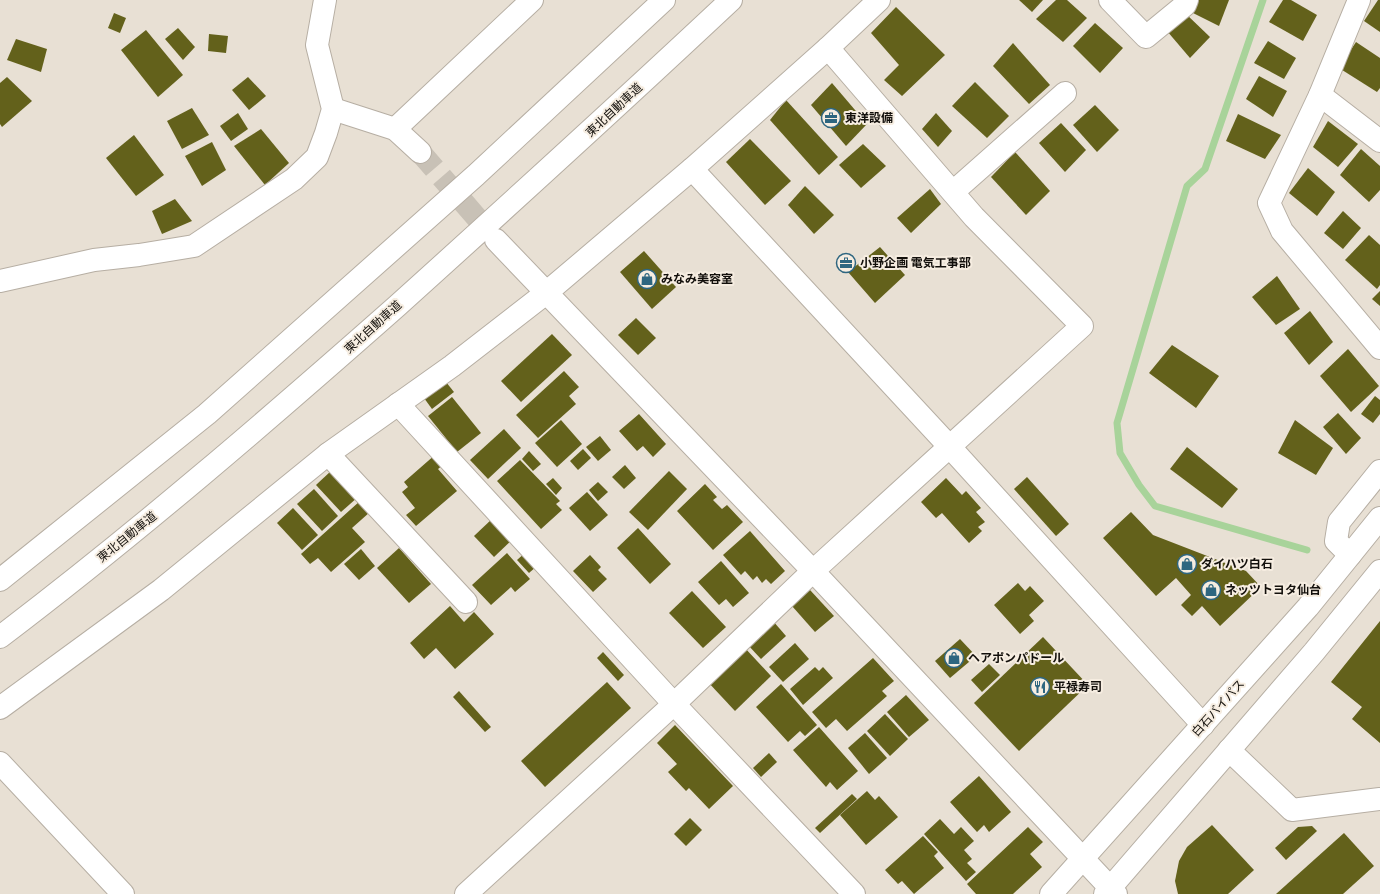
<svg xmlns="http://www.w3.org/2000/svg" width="1380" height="894" viewBox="0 0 1380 894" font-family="'Archivo Narrow','Noto Sans JP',sans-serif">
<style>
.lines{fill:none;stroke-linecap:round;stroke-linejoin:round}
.stream{stroke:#a8d39a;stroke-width:7}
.building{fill:#63611b}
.minor-tunnel{stroke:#c8c1b6;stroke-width:22;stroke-dasharray:22 11;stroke-linecap:butt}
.minor-casing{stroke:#b6aea3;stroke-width:24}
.highway-casing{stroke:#b6aea3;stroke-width:24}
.minor{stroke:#fff;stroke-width:22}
.highway{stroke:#fff;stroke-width:22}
.labels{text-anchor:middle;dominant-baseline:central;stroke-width:4;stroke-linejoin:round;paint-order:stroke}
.street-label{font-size:12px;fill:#120f0b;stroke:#f6ede1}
.poi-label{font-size:12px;font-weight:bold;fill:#120f0b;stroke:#f6ede1;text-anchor:start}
</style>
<rect width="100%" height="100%" fill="#e8e0d4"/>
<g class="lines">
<!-- stream -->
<polyline class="stream" points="1263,0 1205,169 1187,186 1117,423 1120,453 1139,485 1155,506 1307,550"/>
</g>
<!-- building -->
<g class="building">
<polygon points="1019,0 1043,0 1032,12"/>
<polygon points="1056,0 1067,0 1087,18 1063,42 1036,19"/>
<polygon points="1199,0 1229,0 1219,26 1193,13"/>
<polygon points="1283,0 1291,0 1317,15 1303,41 1269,22"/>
<polygon points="1378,0 1380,0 1380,32 1364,21"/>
<polygon points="896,7 945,55 902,96 884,80 899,65 871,33"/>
<polygon points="114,13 126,18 120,33 108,28"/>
<polygon points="1185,13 1210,37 1190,58 1167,31"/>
<polygon points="1095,23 1123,48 1100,73 1073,46"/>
<polygon points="178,28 195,47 183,60 165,39"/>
<polygon points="146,30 183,75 158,97 121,50"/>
<polygon points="209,34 228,36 226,53 208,51"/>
<polygon points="16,39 47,49 41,72 7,60"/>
<polygon points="1268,41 1296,58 1284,79 1254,63"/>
<polygon points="1356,42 1380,58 1380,88 1377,92 1339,68"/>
<polygon points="1013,43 1050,85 1029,104 993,66"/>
<polygon points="1259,76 1287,91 1273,117 1246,99"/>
<polygon points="7,77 32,101 2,127 0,124 0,83"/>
<polygon points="248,77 266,96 249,110 232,90"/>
<polygon points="975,82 1009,116 987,138 952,106"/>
<polygon points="832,83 867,124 846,146 811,105"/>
<polygon points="786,100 838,157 819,175 770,120"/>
<polygon points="1095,105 1119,130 1097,152 1073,125"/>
<polygon points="192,108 209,135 182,149 167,121"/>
<polygon points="238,113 248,129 231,141 220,126"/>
<polygon points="936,113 952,131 938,147 922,129"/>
<polygon points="1238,114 1281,135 1265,159 1226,141"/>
<polygon points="1328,121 1358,144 1338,167 1313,147"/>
<polygon points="1061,123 1086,150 1065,172 1039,143"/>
<polygon points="261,129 289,163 265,185 234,146"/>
<polygon points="134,135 164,175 136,196 106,158"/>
<polygon points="750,139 791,181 765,205 726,162"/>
<polygon points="212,142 226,170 202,186 185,156"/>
<polygon points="863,144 886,166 861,188 839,165"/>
<polygon points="1361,149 1380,166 1380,190 1369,202 1340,175"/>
<polygon points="1015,152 1050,191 1026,215 991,177"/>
<polygon points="1308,168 1335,192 1317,216 1289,193"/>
<polygon points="805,186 834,215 814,234 788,205"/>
<polygon points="930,189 941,204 911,233 897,218"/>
<polygon points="175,199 192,221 162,234 152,211"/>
<polygon points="1343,211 1361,228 1343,249 1324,233"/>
<polygon points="1369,235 1380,245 1380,285 1377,289 1345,260"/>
<polygon points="880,247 905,275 875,303 848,272"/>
<polygon points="644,251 676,287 652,309 620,272"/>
<polygon points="1277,276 1300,309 1276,325 1252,297"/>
<polygon points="1380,291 1380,306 1372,299"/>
<polygon points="1310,311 1333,342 1309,365 1284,333"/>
<polygon points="636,318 656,338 638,355 618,335"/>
<polygon points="552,334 572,355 521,402 501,381"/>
<polygon points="1172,345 1219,376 1196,408 1149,373"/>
<polygon points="1348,349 1379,386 1351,412 1320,376"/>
<polygon points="564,371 579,387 569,396 576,404 538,438 516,415"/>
<polygon points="446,382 454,392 432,409 424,398"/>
<polygon points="1375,396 1380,400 1380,414 1373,423 1361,414"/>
<polygon points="452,397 481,433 457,452 428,416"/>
<polygon points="1338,413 1361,438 1346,454 1323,427"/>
<polygon points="639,414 666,444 653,457 643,446 637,451 619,431"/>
<polygon points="561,420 582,444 557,467 535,443"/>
<polygon points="1295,420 1333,448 1316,475 1278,453"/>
<polygon points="504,429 521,448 488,479 470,460"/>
<polygon points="600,436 611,450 598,461 586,447"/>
<polygon points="1187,447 1238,489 1222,508 1170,469"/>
<polygon points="583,449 591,458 578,470 570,461"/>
<polygon points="529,451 541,464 533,471 522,459"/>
<polygon points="436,454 444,464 438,469 457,491 416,526 406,515 415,508 402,492 408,487 404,482"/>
<polygon points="520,460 560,501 556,504 562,510 541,529 497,481"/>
<polygon points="625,465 636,478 624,489 612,477"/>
<polygon points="332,470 358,497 341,512 316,485"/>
<polygon points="669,471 687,489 648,530 629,512"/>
<polygon points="1027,477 1069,524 1056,536 1014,489"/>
<polygon points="553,478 562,488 556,495 546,484"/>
<polygon points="946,478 962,495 966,491 981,508 976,512 985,522 978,527 982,531 969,543 942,513 936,518 921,502"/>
<polygon points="598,482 608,492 598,501 589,490"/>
<polygon points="705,484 717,497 713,500 722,509 727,505 743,522 713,550 677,511"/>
<polygon points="314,489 338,516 322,531 297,504"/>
<polygon points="587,492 608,515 590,531 569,508"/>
<polygon points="360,501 370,512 352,528 365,542 331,572 318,558 310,564 301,554"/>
<polygon points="293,508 318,535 302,550 277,523"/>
<polygon points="1131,512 1153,535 1246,571 1261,587 1220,626 1202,606 1192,616 1181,605 1191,595 1176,578 1156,596 1103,538"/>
<polygon points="493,518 513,539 494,557 474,536"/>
<polygon points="638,528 671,564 650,584 617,548"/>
<polygon points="750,531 785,571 771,584 766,579 762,583 757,576 753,580 745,571 741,575 723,555"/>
<polygon points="399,548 431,584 409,603 377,568"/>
<polygon points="361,549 375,566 359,580 344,564"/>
<polygon points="526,552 537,566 529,573 517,560"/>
<polygon points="507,553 530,579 515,592 511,587 491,605 472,585"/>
<polygon points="590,555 601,567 598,570 607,579 593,592 573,571"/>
<polygon points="721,561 749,593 733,607 726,599 719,605 698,582"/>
<polygon points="1018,583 1025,591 1030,586 1044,601 1029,615 1034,621 1020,634 994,605"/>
<polygon points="810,590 834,616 815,632 792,606"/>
<polygon points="692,591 726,627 703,648 669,613"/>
<polygon points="450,606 464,622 474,612 494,634 455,669 436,648 424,659 410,643"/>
<polygon points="773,621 786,636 761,659 747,644"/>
<polygon points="1380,621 1380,743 1352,719 1362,707 1331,682"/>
<polygon points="1043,637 1088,685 1019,751 974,703"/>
<polygon points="960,639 976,656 950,678 935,661"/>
<polygon points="795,643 809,659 783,682 769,667"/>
<polygon points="744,647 771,676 735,711 707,681"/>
<polygon points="603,652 624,675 618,681 597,658"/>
<polygon points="873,658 894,681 882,691 887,696 847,731 836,719 826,728 812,712"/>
<polygon points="989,664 1000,675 982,692 971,680"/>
<polygon points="815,667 819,671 823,667 833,678 803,705 790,689"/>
<polygon points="607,682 631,708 545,787 521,761"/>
<polygon points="781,684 817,725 805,736 800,731 788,742 756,707"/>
<polygon points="459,691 491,727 485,732 453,697"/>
<polygon points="906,695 929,720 909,737 887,712"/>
<polygon points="885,714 908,739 890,756 867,731"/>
<polygon points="675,725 733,786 709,809 689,788 686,791 668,772 677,764 657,743"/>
<polygon points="819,727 858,771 837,790 830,782 826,787 793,750"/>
<polygon points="865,733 887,758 869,774 848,748"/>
<polygon points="769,753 777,762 761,777 753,768"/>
<polygon points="979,776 1011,812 989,832 984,825 977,832 950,802"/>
<polygon points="867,791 875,800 879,796 898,817 866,845 840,815"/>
<polygon points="852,794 857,799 820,833 815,828"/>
<polygon points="690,818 702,830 686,846 674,834"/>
<polygon points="940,819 954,834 961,827 974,841 964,850 972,859 967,863 976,872 966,881 924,834"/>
<polygon points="1212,825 1254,870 1228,894 1178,894 1175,881 1179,861 1187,847"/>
<polygon points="1312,826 1317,831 1286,860 1275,848 1298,827"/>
<polygon points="1028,827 1043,842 1030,854 1042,867 1013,894 976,894 967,884"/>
<polygon points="1344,833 1374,866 1343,894 1276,894"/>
<polygon points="923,836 938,852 934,856 944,868 914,894 902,881 898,884 885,870"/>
</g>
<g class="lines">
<!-- minor-tunnel -->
<polyline class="minor-tunnel" points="420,152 496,240"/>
<!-- minor casing -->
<g class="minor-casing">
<g id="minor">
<polyline points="1110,0 1146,37 1185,5 1187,0"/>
<polyline points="1359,0 1320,95 1269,203 1282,231 1380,348"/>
<polyline points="1320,95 1380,141"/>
<polyline points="333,109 395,129 420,152"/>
<polyline points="395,129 532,0"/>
<polyline points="692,169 949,446 1203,725"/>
<polyline points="953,192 1065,93"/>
<polyline points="496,240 813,571 1116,894"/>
<polyline points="0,281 94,260 139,255 194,246 294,179 317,157 326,133 333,109 317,45 325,0"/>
<polyline points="398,404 674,704 854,894"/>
<polyline points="328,454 466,602"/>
<polyline points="1350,555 1336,541 1339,522 1380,471"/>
<polyline points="0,708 161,590 328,454 452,366 546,293 692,169 828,48 879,0"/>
<polyline points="1229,750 1292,810 1380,799"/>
<polyline points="0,763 123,894"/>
<polyline points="466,894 674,704 813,571 1082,326 974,217 828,48"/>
</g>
</g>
<!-- highway casing -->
<g class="highway-casing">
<g id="highway">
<polyline points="0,580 207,414 476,175 664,0"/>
<path d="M0,637c137,-104 268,-217 397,-331 112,-101 224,-203 334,-306"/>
<polyline points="1051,894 1308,607 1380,518"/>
<polyline points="1105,894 1314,652 1380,571"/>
</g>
</g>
<!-- minor -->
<use href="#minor" class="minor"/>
<!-- highway -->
<use href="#highway" class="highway"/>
</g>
<!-- icons -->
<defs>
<g id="office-ring" transform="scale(1)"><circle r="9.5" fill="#f6ede1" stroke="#2e6680" stroke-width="1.5"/><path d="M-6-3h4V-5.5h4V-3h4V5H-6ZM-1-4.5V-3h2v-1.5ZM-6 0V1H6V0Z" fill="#2e6680"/></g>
<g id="shop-ring" transform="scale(1)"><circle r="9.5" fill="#f6ede1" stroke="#2e6680" stroke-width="1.5"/><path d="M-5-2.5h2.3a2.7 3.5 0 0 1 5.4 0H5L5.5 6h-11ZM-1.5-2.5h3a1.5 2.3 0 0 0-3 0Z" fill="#2e6680"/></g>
<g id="restaurant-ring" transform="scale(1)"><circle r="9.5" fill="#f6ede1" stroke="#2e6680" stroke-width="1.5"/><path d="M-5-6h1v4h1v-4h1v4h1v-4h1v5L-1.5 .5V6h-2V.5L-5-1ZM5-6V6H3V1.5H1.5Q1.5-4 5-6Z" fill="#2e6680"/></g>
</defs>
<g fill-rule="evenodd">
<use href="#office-ring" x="831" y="118"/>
<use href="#office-ring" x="846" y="263"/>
<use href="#shop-ring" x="647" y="279"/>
<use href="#shop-ring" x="1187" y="564"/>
<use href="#shop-ring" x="1211" y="590"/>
<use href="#shop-ring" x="954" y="658"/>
<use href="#restaurant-ring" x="1040" y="687"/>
</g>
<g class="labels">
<!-- street labels -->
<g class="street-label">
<text transform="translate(614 110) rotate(-43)">東北自動車道</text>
<text transform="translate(373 327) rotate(-42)">東北自動車道</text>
<text transform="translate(127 537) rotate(-39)">東北自動車道</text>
<text transform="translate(1218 708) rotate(-48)">白石バイパス</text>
</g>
<!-- poi labels -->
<g class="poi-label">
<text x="845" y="118">東洋設備</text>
<text x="860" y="263">小野企画 電気工事部</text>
<text x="661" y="279">みなみ美容室</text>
<text x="1201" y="564">ダイハツ白石</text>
<text x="1225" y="590">ネッツトヨタ仙台</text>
<text x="968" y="658">ヘアポンパドール</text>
<text x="1054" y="687">平禄寿司</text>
</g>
</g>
</svg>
